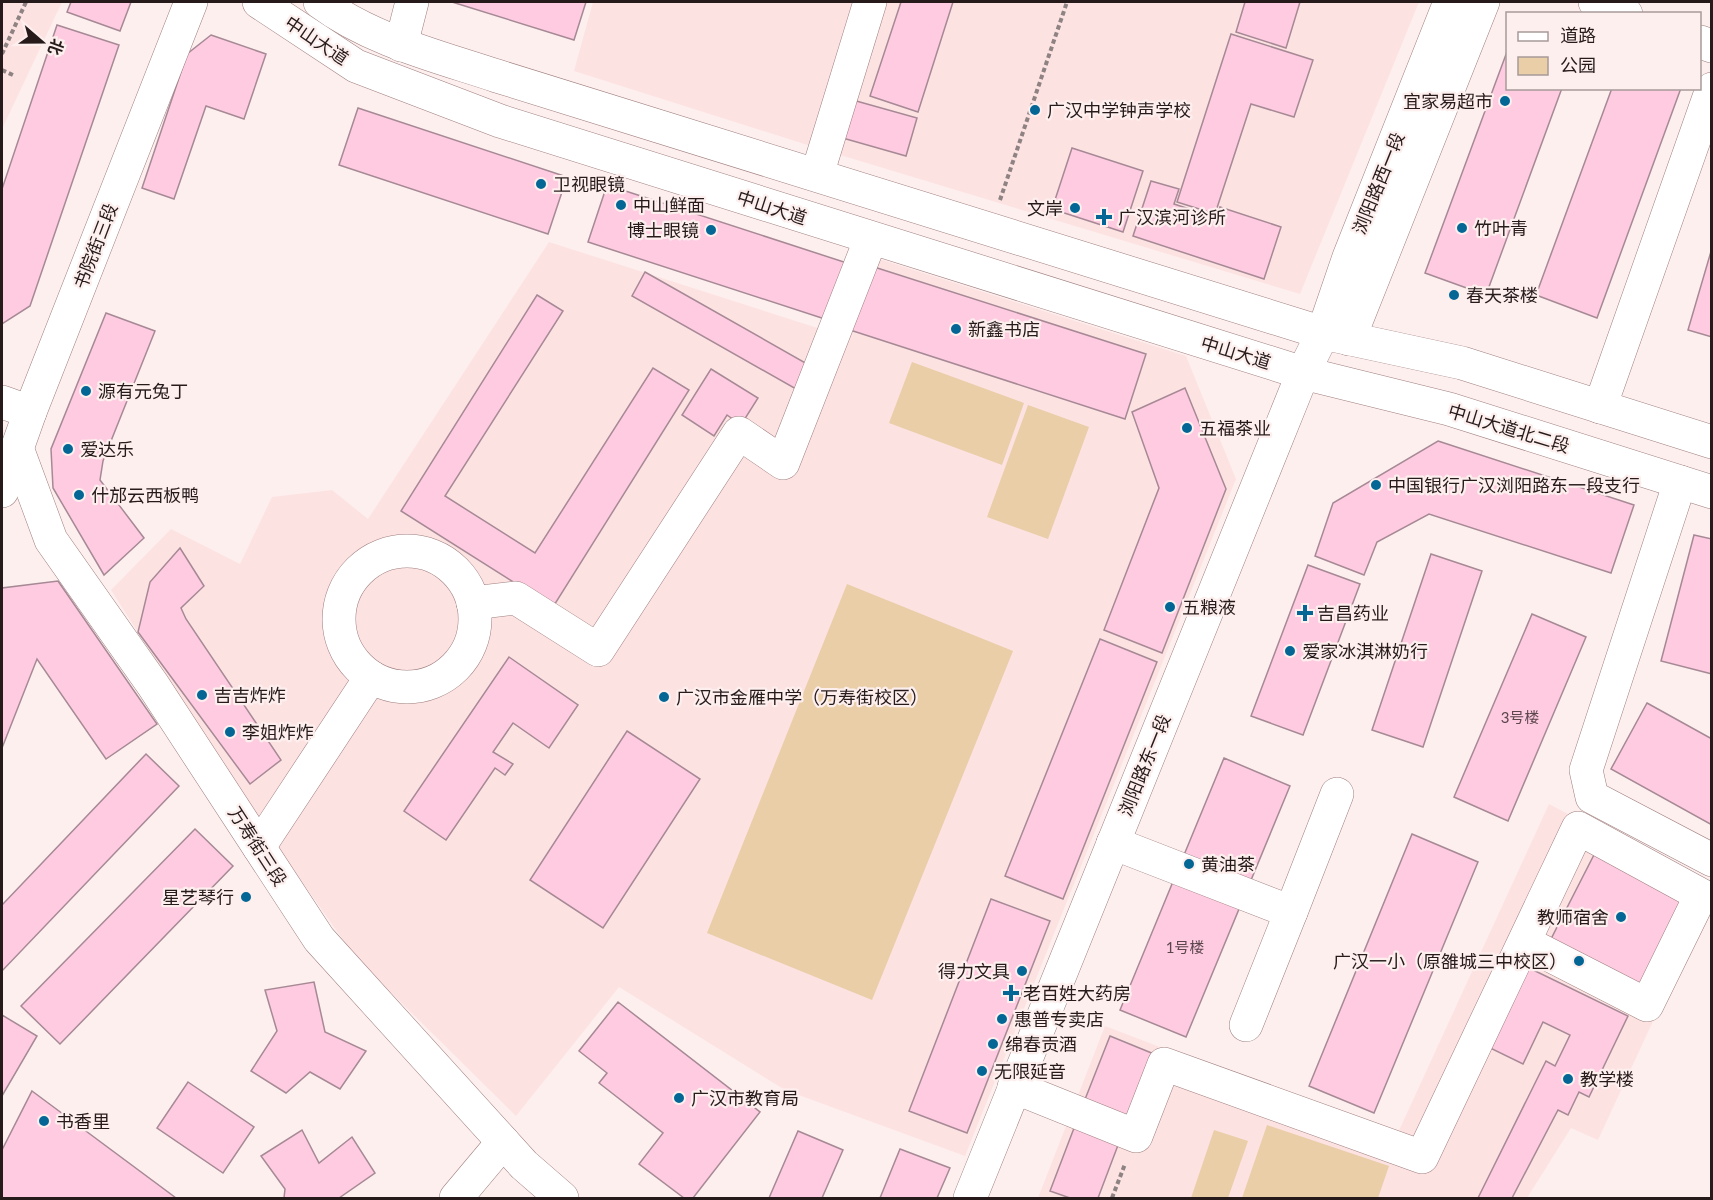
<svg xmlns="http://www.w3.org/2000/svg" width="1713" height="1200" viewBox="0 0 1713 1200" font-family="Lato,'Noto Sans SC',sans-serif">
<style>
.built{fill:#fde2e2}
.green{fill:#e9cea8}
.building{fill:#fecbe1;stroke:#a68995;stroke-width:1.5}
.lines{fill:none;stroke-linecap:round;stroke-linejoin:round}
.minor-casing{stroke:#9f7f7f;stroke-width:34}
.major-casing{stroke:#9f7f7f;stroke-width:34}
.path{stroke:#8f8282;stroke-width:4;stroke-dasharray:4.5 3;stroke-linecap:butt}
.minor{stroke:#fff;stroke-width:33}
.major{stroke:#fff;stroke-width:33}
.poi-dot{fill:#036695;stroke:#fdefee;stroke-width:2}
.labels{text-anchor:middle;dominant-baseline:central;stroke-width:4.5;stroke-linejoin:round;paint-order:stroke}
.number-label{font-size:15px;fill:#5c464c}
.street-label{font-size:18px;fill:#261a1a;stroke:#fdefee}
.poi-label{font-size:18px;fill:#261a1a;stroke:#fdefee;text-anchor:start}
</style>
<rect width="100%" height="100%" fill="#fdefee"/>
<!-- built -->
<g class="built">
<polygon points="2,2 62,2 2,129"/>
<polygon points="593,2 1419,2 1300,294 817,148 574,71"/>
<polygon points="549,242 830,332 857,252 1186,356 1236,479 965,1156 785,1090 619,987 516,1116 355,957 248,805 111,590 171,529 240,564 272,497 332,490 368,519"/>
<polygon points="1549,804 1711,889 1711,896 1598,1140 1571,1128 1527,1198 1038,1198 1105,1026 1396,1137"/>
</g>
<!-- green -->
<g class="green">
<polygon points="912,362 1024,403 1002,465 889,423"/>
<polygon points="1028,405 1089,427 1048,539 987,517"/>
<polygon points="847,584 1013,651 872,1000 707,933"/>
<polygon points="1267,1125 1389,1166 1378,1198 1242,1198"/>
<polygon points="1214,1130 1248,1141 1228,1198 1191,1198"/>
</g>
<!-- building -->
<g class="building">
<polygon points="71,2 131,2 120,31 67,12"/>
<polygon points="452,2 586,2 574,40"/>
<polygon points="901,2 953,2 918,112 870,96"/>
<polygon points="1245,2 1300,2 1286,48 1236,32"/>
<polygon points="57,25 119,45 30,306 2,324 2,189"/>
<polygon points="1231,34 1313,60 1294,117 1251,104 1215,214 1177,202"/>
<polygon points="211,35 266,54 244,119 206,106 174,199 142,188 187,54"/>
<polygon points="1508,49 1508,88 1562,88 1486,295 1425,273"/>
<polygon points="1612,88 1681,88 1597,318 1536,295"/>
<polygon points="842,97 917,118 906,156 832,135"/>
<polygon points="358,108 567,177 548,234 339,165"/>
<polygon points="1072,148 1143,171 1123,232 1052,209"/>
<polygon points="1151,181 1179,189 1174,204 1217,218 1220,207 1281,227 1264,279 1133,236"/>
<polygon points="607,185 850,264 831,321 588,242"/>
<polygon points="1712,248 1712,337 1688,330"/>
<polygon points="871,266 1146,354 1125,419 850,330"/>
<polygon points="645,272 809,365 796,389 632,296"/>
<polygon points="537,295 563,311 445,496 535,553 653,368 689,390 553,607 401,511"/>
<polygon points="106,313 155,331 103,461 100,480 144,538 104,575 53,488 51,449"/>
<polygon points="711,369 758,398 741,425 727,415 714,436 682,415"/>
<polygon points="1185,388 1226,489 1162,653 1104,630 1159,488 1132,412"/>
<polygon points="1438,441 1634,505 1611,573 1429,514 1377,542 1364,575 1315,556 1333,503"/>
<polygon points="1694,535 1712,539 1712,674 1661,661"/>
<polygon points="180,548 204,586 181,608 186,619 281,760 250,784 138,632 150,582"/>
<polygon points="1431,554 1482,571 1423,747 1372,730"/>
<polygon points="1308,565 1360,584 1303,735 1251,716"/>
<polygon points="58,581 157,724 106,759 37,659 2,748 2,588"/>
<polygon points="1532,614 1586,637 1508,821 1454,797"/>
<polygon points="1100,639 1157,662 1063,899 1005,876"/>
<polygon points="509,657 578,705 549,748 513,723 493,752 513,764 505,775 495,768 446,840 404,811"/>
<polygon points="1647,703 1712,739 1712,825 1611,769"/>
<polygon points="627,731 700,779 603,928 530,880"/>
<polygon points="146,754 179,786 2,971 2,905"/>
<polygon points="1224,758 1290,786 1186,1037 1120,1010"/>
<polygon points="195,829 233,866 60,1044 21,1006"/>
<polygon points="1412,834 1478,862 1374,1113 1309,1086"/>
<polygon points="1598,847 1690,895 1643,986 1551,939"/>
<polygon points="991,899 1050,921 967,1133 909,1111"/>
<polygon points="1525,966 1628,1016 1589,1097 1579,1092 1568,1115 1558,1110 1512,1198 1478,1198 1546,1061 1555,1066 1570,1035 1543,1022 1523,1064 1486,1046"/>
<polygon points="314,982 325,1032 366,1051 340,1089 310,1072 286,1093 251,1071 277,1031 265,990"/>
<polygon points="618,1002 760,1112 693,1198 684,1198 639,1164 663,1133 599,1083 607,1073 579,1051"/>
<polygon points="2,1015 37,1036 2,1096"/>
<polygon points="1110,1036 1154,1054 1125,1129 1080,1112"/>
<polygon points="188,1082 254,1127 223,1173 157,1128"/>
<polygon points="32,1091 176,1198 2,1198 2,1150"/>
<polygon points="1079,1115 1123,1132 1098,1198 1070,1198 1050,1191"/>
<polygon points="302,1130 319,1163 352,1137 375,1173 339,1198 284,1198 285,1189 261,1156"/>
<polygon points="798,1131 843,1150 822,1198 769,1198"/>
<polygon points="900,1149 950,1168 937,1198 880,1198"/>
</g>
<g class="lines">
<!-- minor casing -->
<g class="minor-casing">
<g id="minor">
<polyline points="1595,2 1626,14"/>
<polyline points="1700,42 1712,46"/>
<polyline points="401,45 412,2"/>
<polyline points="817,175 870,2"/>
<polyline points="1349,339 1483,2"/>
<polyline points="2,402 30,412"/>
<polyline points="1600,407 1712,89"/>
<polyline points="17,448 51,540 153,685 319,939 524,1165 562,1198"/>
<polyline points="1680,482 1586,770 1592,797 1712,860"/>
<polyline points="2,491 30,412 191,2"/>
<circle cx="407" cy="619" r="68"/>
<polyline points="473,603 516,598 598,650 739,433 783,463 871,238"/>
<polyline points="1113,843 1291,912 1337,794"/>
<polyline points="259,847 371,677"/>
<polyline points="1246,1025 1291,912"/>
<polyline points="1014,1087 1136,1136 1164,1064 1422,1157 1578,828 1701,895 1647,1005 1524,942"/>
<polyline points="456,1198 503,1142"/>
<polyline points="970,1198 1303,373 1323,333 1349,257 1450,2"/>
</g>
</g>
<!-- major casing -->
<g class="major-casing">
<g id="major">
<polyline points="259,2 356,66 500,121 1303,373 1449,409 1712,492"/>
<path d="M320,2c51,38 117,54 177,74l826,257 139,30 250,79"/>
</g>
</g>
<!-- path -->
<g class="path">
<polyline points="2,54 26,2"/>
<polyline points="2,70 15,76"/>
<polyline points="1000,200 1067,2"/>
<polyline points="1112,1198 1125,1164"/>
</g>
<!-- minor -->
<use href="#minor" class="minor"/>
<!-- major -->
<use href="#major" class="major"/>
</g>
<!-- markers -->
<g class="poi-dot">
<circle cx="1505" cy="101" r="6"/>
<circle cx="1035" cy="110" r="6"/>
<circle cx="541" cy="184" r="6"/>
<circle cx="621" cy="205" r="6"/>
<circle cx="1075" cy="208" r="6"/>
<path d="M1101 208h6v6h6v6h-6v6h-6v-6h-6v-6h6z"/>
<circle cx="1462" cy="228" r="6"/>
<circle cx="711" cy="230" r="6"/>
<circle cx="1454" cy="295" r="6"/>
<circle cx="956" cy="329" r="6"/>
<circle cx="86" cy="391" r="6"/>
<circle cx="1187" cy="428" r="6"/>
<circle cx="68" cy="449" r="6"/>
<circle cx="1376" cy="485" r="6"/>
<circle cx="79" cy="495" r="6"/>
<circle cx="1170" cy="607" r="6"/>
<path d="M1302 604h6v6h6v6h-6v6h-6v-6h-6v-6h6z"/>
<circle cx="1290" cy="651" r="6"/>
<circle cx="202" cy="695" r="6"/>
<circle cx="664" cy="697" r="6"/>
<circle cx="230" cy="732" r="6"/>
<circle cx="1189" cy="864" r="6"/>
<circle cx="246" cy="897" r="6"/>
<circle cx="1621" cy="917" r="6"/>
<circle cx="1579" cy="961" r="6"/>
<circle cx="1022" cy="971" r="6"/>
<path d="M1008 984h6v6h6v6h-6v6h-6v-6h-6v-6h6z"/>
<circle cx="1002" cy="1019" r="6"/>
<circle cx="993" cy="1044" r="6"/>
<circle cx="982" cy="1071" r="6"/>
<circle cx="1568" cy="1079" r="6"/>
<circle cx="679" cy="1098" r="6"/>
<circle cx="44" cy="1121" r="6"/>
</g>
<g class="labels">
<!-- number labels -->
<g class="number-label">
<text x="1520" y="717">3号楼</text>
<text x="1185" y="947">1号楼</text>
</g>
<!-- street labels -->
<g class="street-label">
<text transform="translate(317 40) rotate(34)">中山大道</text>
<text transform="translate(1378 183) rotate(-68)">浏阳路西一段</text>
<text transform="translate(772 207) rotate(18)">中山大道</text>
<text transform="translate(95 246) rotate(-69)">书院街三段</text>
<text transform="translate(1236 352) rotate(17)">中山大道</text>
<text transform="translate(1509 428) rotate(17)">中山大道北二段</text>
<text transform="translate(1144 765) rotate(-68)">浏阳路东一段</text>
<text transform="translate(258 846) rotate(57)">万寿街三段</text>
</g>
<!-- poi labels -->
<g class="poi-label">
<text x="1493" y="101" text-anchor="end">宜家易超市</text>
<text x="1047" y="110">广汉中学钟声学校</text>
<text x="553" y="184">卫视眼镜</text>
<text x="633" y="205">中山鲜面</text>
<text x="1063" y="208" text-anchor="end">文岸</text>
<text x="1118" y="217">广汉滨河诊所</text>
<text x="1474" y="228">竹叶青</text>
<text x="699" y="230" text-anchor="end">博士眼镜</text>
<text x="1466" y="295">春天茶楼</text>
<text x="968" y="329">新鑫书店</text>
<text x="98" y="391">源有元兔丁</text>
<text x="1199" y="428">五福茶业</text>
<text x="80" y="449">爱达乐</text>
<text x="1388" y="485">中国银行广汉浏阳路东一段支行</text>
<text x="91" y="495">什邡云西板鸭</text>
<text x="1182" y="607">五粮液</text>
<text x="1317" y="613">吉昌药业</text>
<text x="1302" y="651">爱家冰淇淋奶行</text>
<text x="214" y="695">吉吉炸炸</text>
<text x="676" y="697">广汉市金雁中学（万寿街校区）</text>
<text x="242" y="732">李姐炸炸</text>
<text x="1201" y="864">黄油茶</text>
<text x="234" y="897" text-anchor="end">星艺琴行</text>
<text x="1609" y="917" text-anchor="end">教师宿舍</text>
<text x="1567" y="961" text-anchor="end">广汉一小（原雒城三中校区）</text>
<text x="1010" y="971" text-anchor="end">得力文具</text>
<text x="1023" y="993">老百姓大药房</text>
<text x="1014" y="1019">惠普专卖店</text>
<text x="1005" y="1044">绵春贡酒</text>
<text x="994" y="1071">无限延音</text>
<text x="1580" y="1079">教学楼</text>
<text x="691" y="1098">广汉市教育局</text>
<text x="56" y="1121">书香里</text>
</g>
</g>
<!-- border -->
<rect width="1713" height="1200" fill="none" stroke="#261a1a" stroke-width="6"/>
<!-- legend -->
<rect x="1506" y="12" width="195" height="78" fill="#fdefee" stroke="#a79a99" stroke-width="1.5"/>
<rect x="1518" y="32" width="30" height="9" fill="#ffffff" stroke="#a79a99" stroke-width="1.5"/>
<text x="1560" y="42" font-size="18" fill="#261a1a">道路</text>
<rect x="1518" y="57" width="30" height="18" fill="#e9cea8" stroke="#a79a99" stroke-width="1.5"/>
<text x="1560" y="72" font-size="18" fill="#261a1a">公园</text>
<!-- north arrow -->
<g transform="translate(42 42) rotate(110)" stroke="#fdefee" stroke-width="4.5" paint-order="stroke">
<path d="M0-4.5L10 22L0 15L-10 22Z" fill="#261a1a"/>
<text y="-9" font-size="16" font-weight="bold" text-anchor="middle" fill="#261a1a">北</text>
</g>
</svg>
